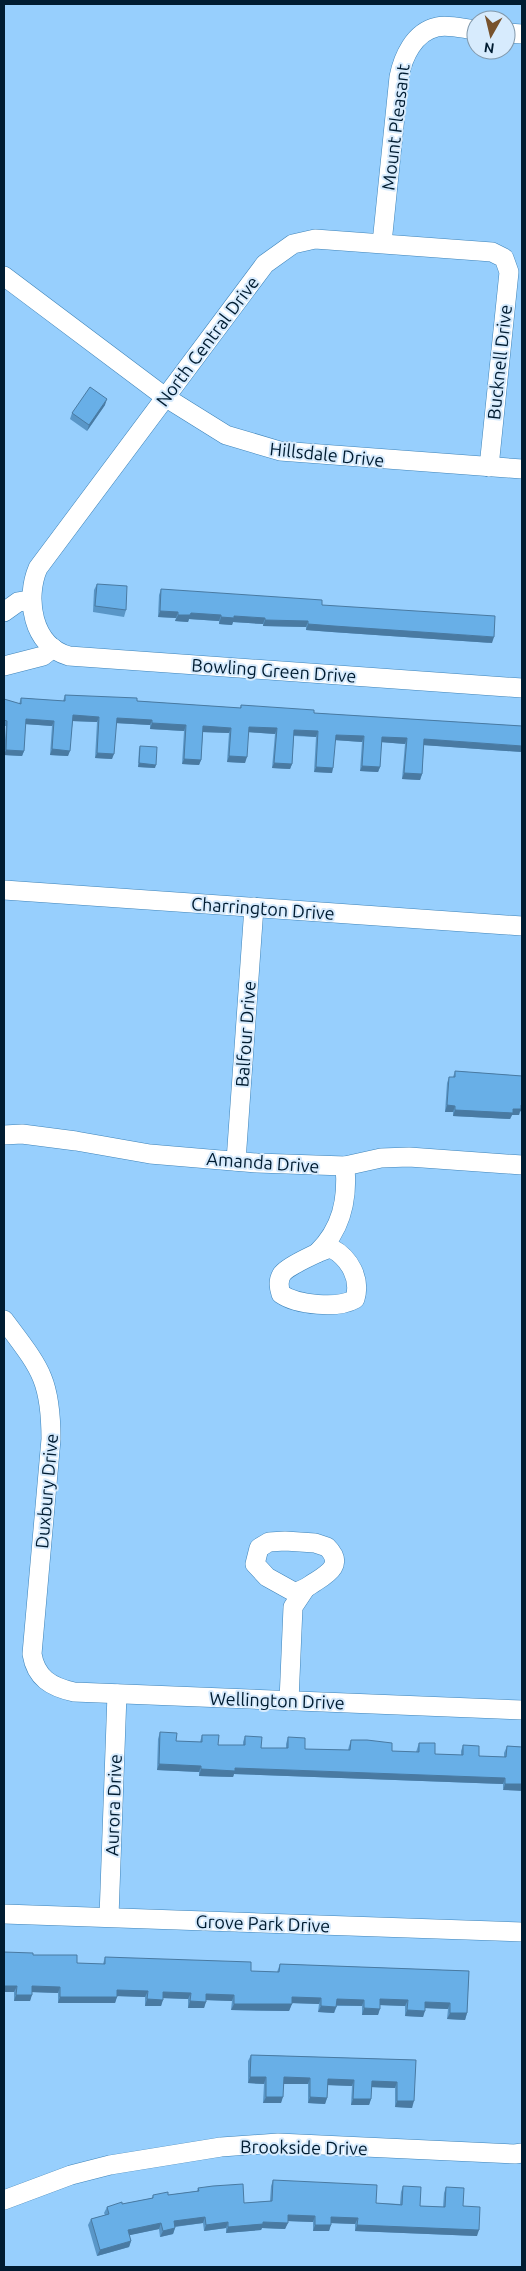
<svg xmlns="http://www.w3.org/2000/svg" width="526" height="2271" viewBox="0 0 526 2271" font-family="Ubuntu,sans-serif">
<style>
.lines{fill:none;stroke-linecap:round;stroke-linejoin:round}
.minor-casing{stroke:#3d83b9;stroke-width:20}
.minor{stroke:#fff;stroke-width:19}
.wall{fill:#5996c7}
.shaded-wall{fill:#497aa2}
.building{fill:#68afe7;stroke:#497aa2}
.labels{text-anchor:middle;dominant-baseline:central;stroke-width:4;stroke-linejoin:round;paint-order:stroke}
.street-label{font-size:18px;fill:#001c31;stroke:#d7ebfd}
</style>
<rect width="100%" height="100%" fill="#97cffd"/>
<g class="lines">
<!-- minor casing -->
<g class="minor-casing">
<g id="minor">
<polyline points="506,33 522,34"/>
<path d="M382,243l17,-166c4,-20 15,-45 38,-50 11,-3 28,2 39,3"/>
<polyline points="4,276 165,397 226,435 280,451 522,469"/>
<path d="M489,467l20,-195 -5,-14 -12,-6 -177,-13 -22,5 -28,20 -227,304c-13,30 -6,78 31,88l453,32"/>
<polyline points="4,612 18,602 31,600"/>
<polyline points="4,666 43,656 53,648"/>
<polyline points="4,890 522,926"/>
<polyline points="4,1135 22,1134 76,1141 150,1154 257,1163 345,1166 381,1158 409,1157 522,1165"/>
<polyline points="236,1161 254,907"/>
<path d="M331,1248c19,10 30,31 24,51 -17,10 -58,6 -74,-5 -2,-6 -3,-14 1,-20 4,-7 40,-24 49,-26z"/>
<path d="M317,1253c25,-24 31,-54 28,-87"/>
<path d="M4,1320c35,47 47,58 47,119l-19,215c4,24 19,33 42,38l448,18"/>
<path d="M285,1541l30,2 12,4c17,17 2,26 -12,35 -8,5 -12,9 -21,10l-27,-15 -12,-13 4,-16 10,-6z"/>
<polyline points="289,1701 293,1607 305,1589"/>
<polyline points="4,1914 522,1932"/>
<polyline points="109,1917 117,1694"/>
<polyline points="4,2200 71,2175 110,2165 221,2147 278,2143 515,2154 522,2153"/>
</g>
</g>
<!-- minor -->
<use href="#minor" class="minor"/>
</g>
<!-- wall -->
<g class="wall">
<polygon points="105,405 87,431 70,419 72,413"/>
<polygon points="97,584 126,610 124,617 93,612 94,590"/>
<polygon points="161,589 322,605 492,643 332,632 306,630 306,627 263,626 263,624 233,622 232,625 219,624 219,621 189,619 188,622 175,621 176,618 158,617 159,595"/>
<polygon points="65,695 137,701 240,708 241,705 314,713 522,726 522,752 424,745 422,774 420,780 402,779 405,744 381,742 380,767 378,772 360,771 362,742 335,740 332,773 314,772 316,737 294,736 292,764 290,769 272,768 275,734 248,732 245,763 227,762 229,733 203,732 201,760 199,765 182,764 184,731 150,729 150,725 116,723 112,759 95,758 97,722 73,721 68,756 50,755 52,726 25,724 24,751 22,756 4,755 6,726 4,726 4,699 19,704 21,698 63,701"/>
<polygon points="140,746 155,768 138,767 139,749"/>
<polygon points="455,1071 522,1076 522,1112 520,1111 519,1115 512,1115 510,1119 453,1116 453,1112 445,1112 447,1083 449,1077 453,1077"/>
<polygon points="160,1732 176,1741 200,1742 202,1735 218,1745 243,1745 243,1742 245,1736 261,1748 286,1748 286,1744 288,1737 305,1749 348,1750 349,1746 351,1740 392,1751 416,1752 419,1743 435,1754 461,1755 461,1751 463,1745 479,1756 504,1757 504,1753 507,1746 522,1747 503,1790 503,1784 234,1774 233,1777 199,1776 199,1772 157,1770 158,1739"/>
<polygon points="4,1952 33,1955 77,1963 103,1964 105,1957 251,1971 277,1972 280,1964 469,1971 467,2013 465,2020 447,2019 448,2009 425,2008 423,2017 405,2016 405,2006 380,2005 378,2015 362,2015 362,2006 337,2006 334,2013 318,2012 319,2004 292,2003 289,2011 231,2010 232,2001 206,2000 204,2008 188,2008 188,1999 163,1998 161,2006 145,2006 145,1997 117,1996 115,2003 58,2003 58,1993 32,1992 30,2001 14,2001 14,1992 4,1992"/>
<polygon points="251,2055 416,2060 412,2108 395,2107 395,2088 371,2087 371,2099 369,2105 351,2105 352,2086 328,2085 327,2098 325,2104 308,2103 308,2084 284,2084 281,2103 263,2103 264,2084 248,2083 248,2061"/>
<polygon points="273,2180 376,2203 400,2204 401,2192 403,2186 420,2206 443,2207 444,2193 446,2187 463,2206 477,2236 355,2231 355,2224 331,2223 329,2231 313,2231 313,2222 288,2221 285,2229 262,2228 261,2230 226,2233 226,2228 204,2231 203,2223 175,2227 175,2228 173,2234 160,2237 159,2229 129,2235 131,2241 129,2247 97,2256 88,2225 91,2219 105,2215 104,2213 107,2207 152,2198 153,2195 168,2195 197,2191 198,2188 244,2203 270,2201 271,2186"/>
</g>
<!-- shaded-wall -->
<g class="shaded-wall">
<polygon points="107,399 105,405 87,431 89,425"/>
<polygon points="160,611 178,612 176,618 158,617"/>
<polygon points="191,613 221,615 219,621 189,619 188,622 175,621 178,615"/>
<polygon points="234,616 265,618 263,624 233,622 232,625 219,624 221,617"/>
<polygon points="265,620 308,621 306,627 263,626"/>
<polygon points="308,624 494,637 492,643 332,632 306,630"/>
<polygon points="73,715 99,717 97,722 71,721"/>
<polygon points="117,718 152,720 150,725 115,723"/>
<polygon points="26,719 54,721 52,726 24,724"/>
<polygon points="152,723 186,725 184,731 150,729"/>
<polygon points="203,726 231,728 229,733 201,732"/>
<polygon points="249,727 277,728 275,734 247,732"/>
<polygon points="294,730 318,731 316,737 292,735"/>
<polygon points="336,735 364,736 362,742 334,740"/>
<polygon points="382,737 407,738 405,744 380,742"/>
<polygon points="424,739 522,746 522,752 422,745"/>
<polygon points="52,749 70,751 68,756 50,755"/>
<polygon points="6,750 24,751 22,756 4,755"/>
<polygon points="97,753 114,754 112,759 95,758"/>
<polygon points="229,756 247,757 245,763 227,762"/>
<polygon points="184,759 201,760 199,765 182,764"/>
<polygon points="139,763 156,765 155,768 138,767"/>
<polygon points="274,763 292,764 290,769 272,768"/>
<polygon points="362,766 380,767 378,772 360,771"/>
<polygon points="316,767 333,768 332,773 314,772"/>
<polygon points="404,773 422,774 420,780 402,779"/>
<polygon points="447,1105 455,1106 453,1112 445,1112"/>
<polygon points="521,1105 522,1105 522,1112 520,1111 519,1115 512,1115 510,1119 453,1116 455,1110 513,1109"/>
<polygon points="159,1764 201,1766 199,1772 157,1770"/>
<polygon points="235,1768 505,1778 503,1784 234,1774 233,1777 199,1776 201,1769"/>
<polygon points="505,1784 522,1784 522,1791 503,1790"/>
<polygon points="4,1986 17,1986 14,1992 4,1992"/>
<polygon points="32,1986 60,1987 58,1993 30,1992"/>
<polygon points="117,1990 148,1991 145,1997 115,1996"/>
<polygon points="163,1992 191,1993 188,1999 161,1998"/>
<polygon points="206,1994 234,1995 232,2001 204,2000"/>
<polygon points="16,1995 32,1995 30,2001 14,2001"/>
<polygon points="60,1997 117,1997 115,2003 58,2003"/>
<polygon points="292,1997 321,1998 319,2004 290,2003"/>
<polygon points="147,1999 163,2000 161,2006 145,2006"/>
<polygon points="337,1999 364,2000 362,2006 335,2005"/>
<polygon points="380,1999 408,2000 405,2006 378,2005"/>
<polygon points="190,2001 206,2002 204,2008 188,2008"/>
<polygon points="425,2002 450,2003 448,2009 423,2008"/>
<polygon points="234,2004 292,2004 289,2011 231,2010"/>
<polygon points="321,2006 336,2007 334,2013 318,2012"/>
<polygon points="364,2008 380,2009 378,2015 362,2015"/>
<polygon points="407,2010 425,2011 423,2017 405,2016"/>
<polygon points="450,2013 467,2013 465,2020 447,2019"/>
<polygon points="250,2077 266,2077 264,2084 248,2083"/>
<polygon points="284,2077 310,2078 308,2084 282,2084"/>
<polygon points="328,2079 354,2080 352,2086 326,2085"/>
<polygon points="372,2081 397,2082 395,2088 369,2087"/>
<polygon points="266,2097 283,2097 281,2103 263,2103"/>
<polygon points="310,2097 327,2098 325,2104 308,2103"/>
<polygon points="353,2099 371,2099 369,2105 351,2105"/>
<polygon points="397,2101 414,2101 412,2108 395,2107"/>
<polygon points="288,2215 315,2216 313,2222 286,2221"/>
<polygon points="205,2217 203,2223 171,2227 174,2221"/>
<polygon points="331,2217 358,2218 355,2224 329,2223"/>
<polygon points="228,2222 226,2228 204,2231 206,2225"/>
<polygon points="263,2222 288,2223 285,2229 262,2228 261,2230 226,2233 228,2227"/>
<polygon points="161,2223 159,2229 126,2236 128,2230"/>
<polygon points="315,2225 331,2225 329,2231 313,2231"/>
<polygon points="357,2225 479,2230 477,2236 355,2231"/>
<polygon points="175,2228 173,2234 160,2237 163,2231"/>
<polygon points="131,2241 129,2247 97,2256 100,2250"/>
</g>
<!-- building -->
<g class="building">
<polygon points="90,387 107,399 89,425 72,413"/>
<polygon points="97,584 127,586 126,610 95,606"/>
<polygon points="161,589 322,600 322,605 495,616 494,637 334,626 308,624 308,621 265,620 265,618 234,616 234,618 221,617 221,615 191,613 190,615 178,615 178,612 160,611"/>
<polygon points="65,695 137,698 137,701 241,708 241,705 270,707 314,710 314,713 522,726 522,746 424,739 422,774 404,773 407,738 382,737 380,767 362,766 364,736 336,735 333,768 316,767 318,731 294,730 292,764 274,763 277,728 249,727 247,757 229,756 231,728 203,726 201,760 184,759 186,725 152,723 152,720 117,718 114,754 97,753 99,717 73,715 70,751 52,749 54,721 26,719 24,751 6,750 7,721 4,720 4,699 21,704 21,698 65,701"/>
<polygon points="140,746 157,747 156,765 139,763"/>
<polygon points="455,1071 522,1076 522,1105 521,1105 521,1109 513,1109 513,1113 455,1110 455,1106 447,1105 449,1077 455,1077"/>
<polygon points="160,1732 177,1733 176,1741 202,1742 202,1735 219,1735 218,1745 245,1745 245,1736 262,1737 261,1748 288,1748 288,1737 305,1738 305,1749 350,1750 351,1740 367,1740 392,1743 392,1751 419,1752 419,1743 435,1743 435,1754 463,1755 463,1745 479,1746 479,1756 506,1757 507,1746 522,1747 522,1784 505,1784 505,1778 235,1768 235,1771 201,1769 201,1766 159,1764"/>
<polygon points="4,1952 33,1953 33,1955 77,1955 77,1963 105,1964 105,1957 251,1962 251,1971 279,1972 280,1964 469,1971 467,2013 450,2013 450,2003 425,2002 425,2011 407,2010 408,2000 380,1999 380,2009 364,2008 364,2000 337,1999 336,2007 321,2006 321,1998 292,1997 292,2004 234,2004 234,1995 206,1994 206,2002 190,2001 191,1993 163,1992 163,2000 147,1999 148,1991 117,1990 117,1997 60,1997 60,1987 32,1986 32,1995 16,1995 17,1986 4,1986"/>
<polygon points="251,2055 416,2060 414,2101 397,2101 397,2082 372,2081 371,2099 353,2099 354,2080 328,2079 327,2098 310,2097 310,2078 284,2077 283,2097 266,2097 266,2077 250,2077"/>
<polygon points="273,2180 377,2185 376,2203 402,2205 403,2186 421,2187 420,2206 445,2207 446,2187 464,2188 463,2206 480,2207 479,2230 357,2225 358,2218 331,2217 331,2225 315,2225 315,2216 288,2215 288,2223 263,2222 263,2224 228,2227 228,2222 206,2225 205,2217 174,2221 175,2228 163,2231 161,2223 128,2230 131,2241 100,2250 91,2219 109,2214 107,2207 122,2202 122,2204 153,2198 153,2195 168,2192 168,2195 199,2191 198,2188 213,2186 243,2184 244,2203 272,2201"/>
</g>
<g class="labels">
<!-- street labels -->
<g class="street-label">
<text transform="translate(395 127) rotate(-83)">Mount Pleasant</text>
<text transform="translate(207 341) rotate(-53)">North Central Drive</text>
<text transform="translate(499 362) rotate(-84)">Bucknell Drive</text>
<text transform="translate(327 454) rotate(6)">Hillsdale Drive</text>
<text transform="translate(274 670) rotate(4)">Bowling Green Drive</text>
<text transform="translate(263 908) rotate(4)">Charrington Drive</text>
<text transform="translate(245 1034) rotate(-86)">Balfour Drive</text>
<text transform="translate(263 1162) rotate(4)">Amanda Drive</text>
<text transform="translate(46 1491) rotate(-85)">Duxbury Drive</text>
<text transform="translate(277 1700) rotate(2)">Wellington Drive</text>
<text transform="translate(113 1805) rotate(-88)">Aurora Drive</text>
<text transform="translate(263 1923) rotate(2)">Grove Park Drive</text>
<text transform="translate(304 2147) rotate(1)">Brookside Drive</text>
</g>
</g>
<!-- border -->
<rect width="526" height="2271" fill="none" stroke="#001c31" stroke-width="10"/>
<!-- north arrow -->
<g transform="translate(491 35) rotate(188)"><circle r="24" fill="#d7ebfd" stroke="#8198ab"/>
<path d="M0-4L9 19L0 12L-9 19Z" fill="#77522d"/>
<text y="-8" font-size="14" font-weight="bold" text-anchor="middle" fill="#001c31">N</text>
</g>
</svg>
